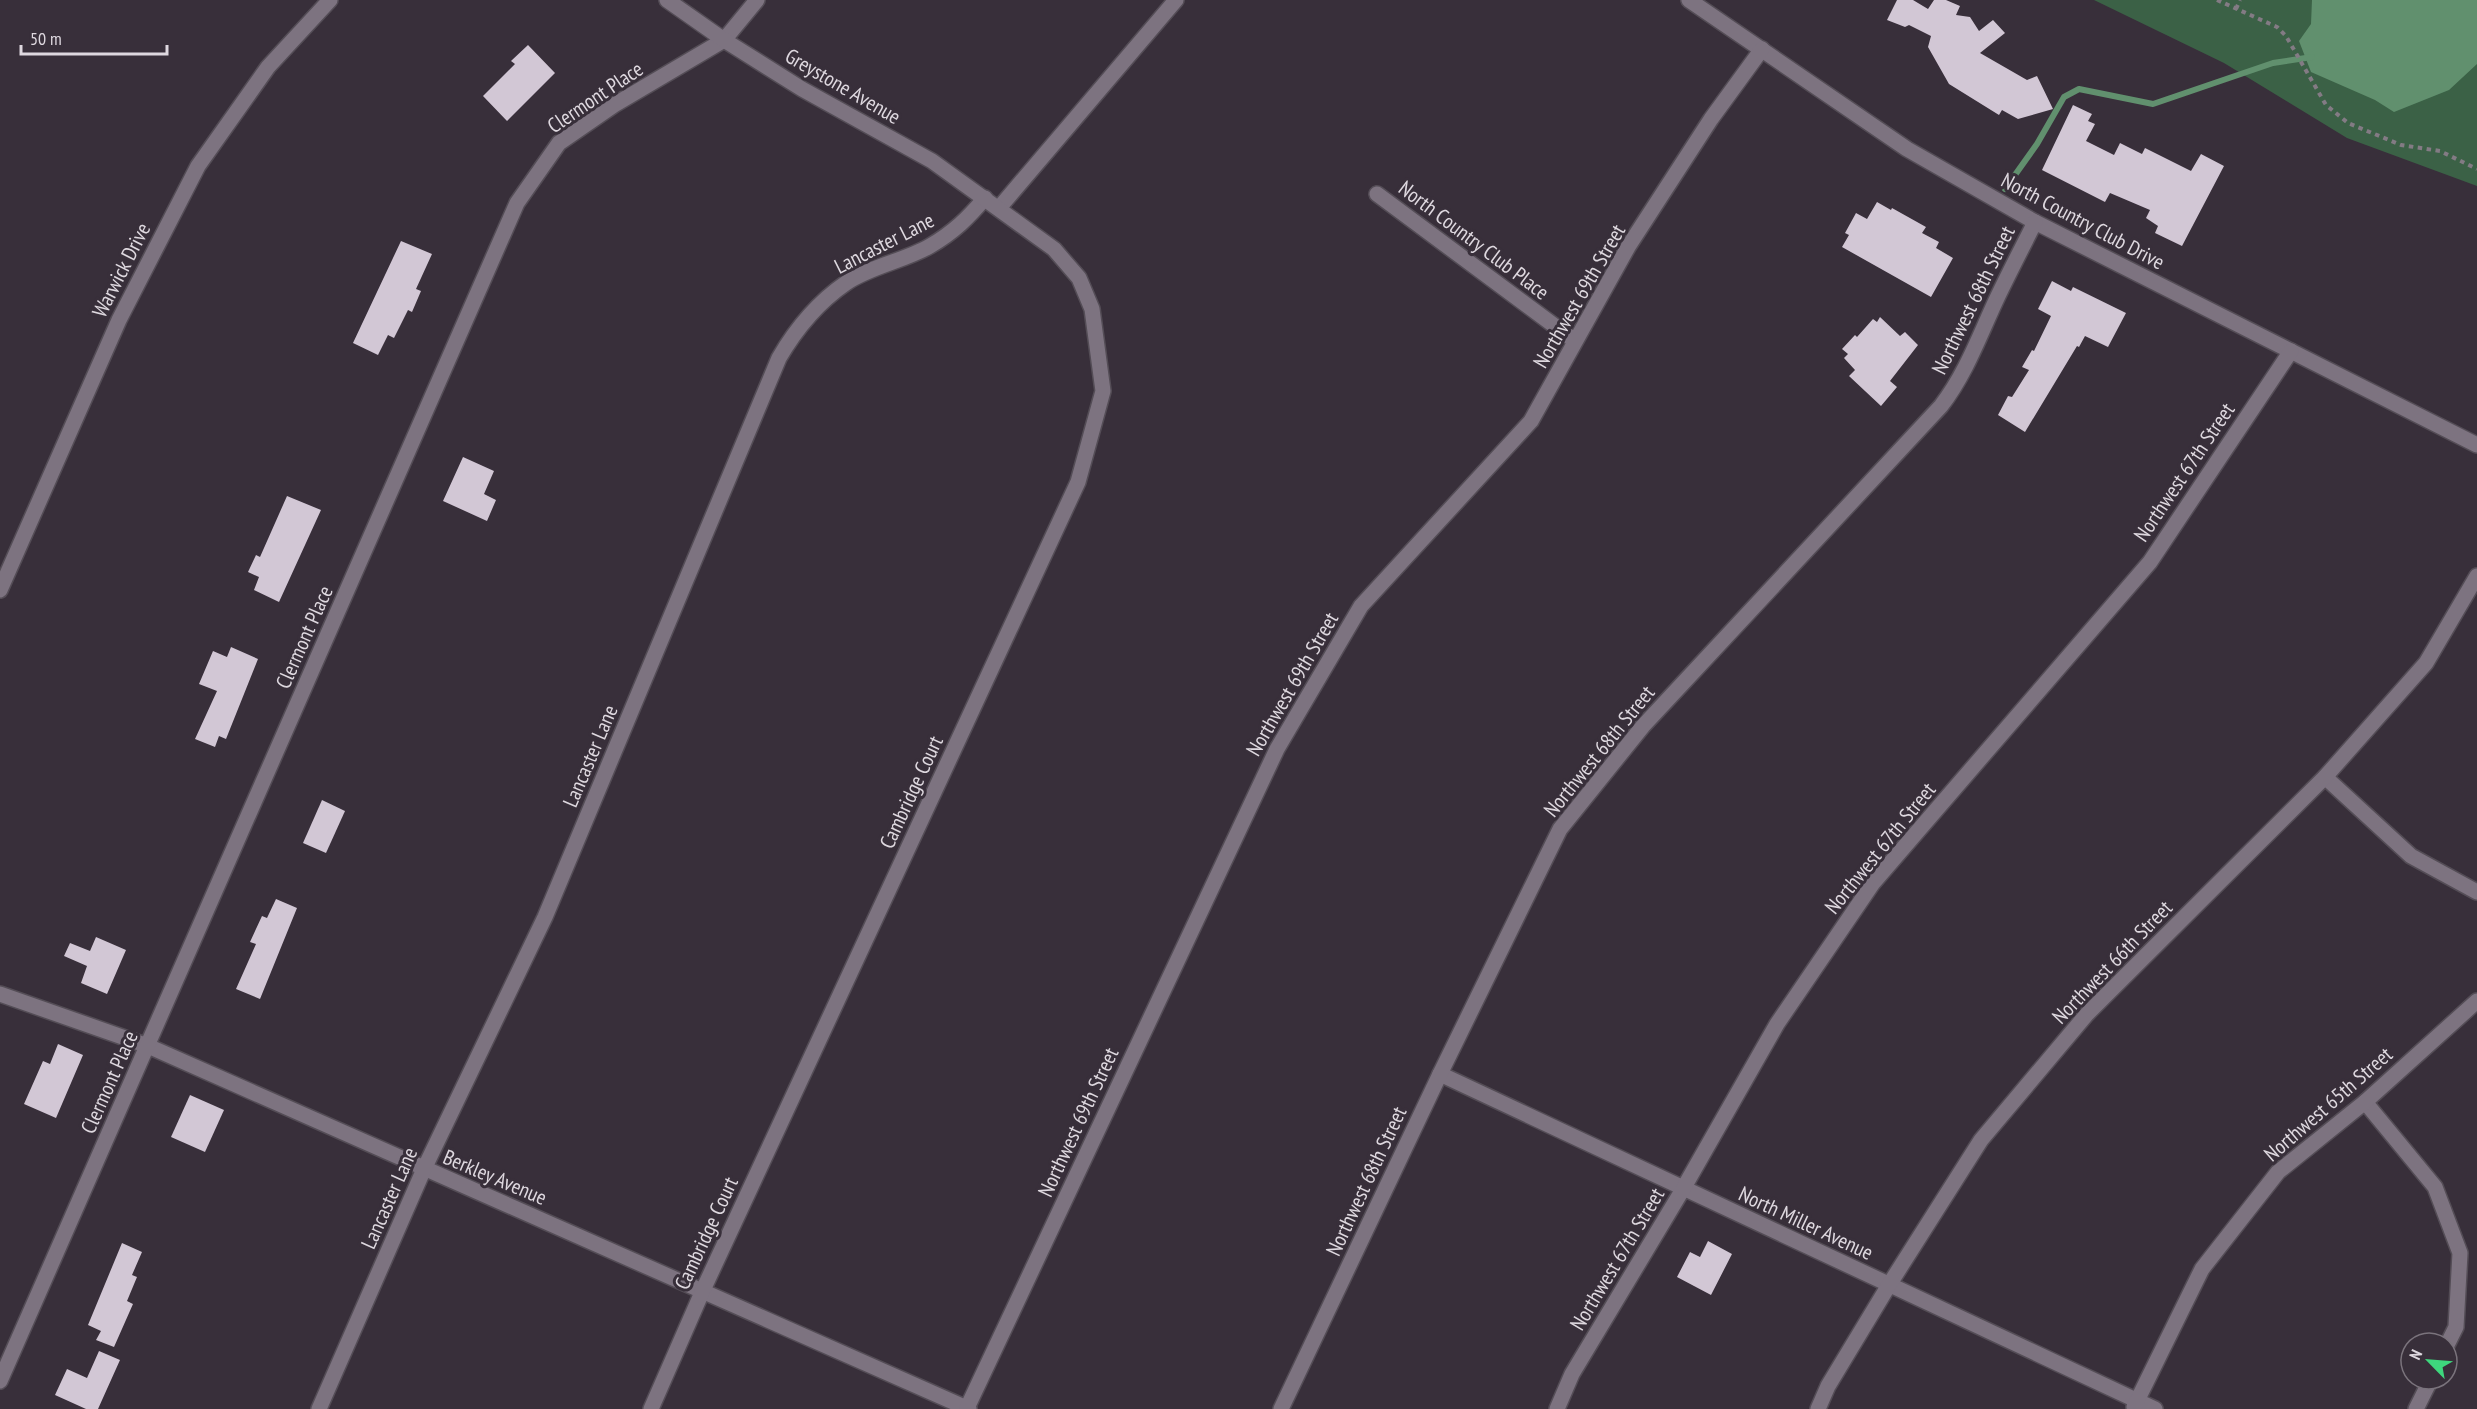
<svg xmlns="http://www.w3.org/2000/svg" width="2477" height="1409" viewBox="0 0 2477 1409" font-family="'PT Sans Narrow',sans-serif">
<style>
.green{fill:#3b6146}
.water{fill:#61906e}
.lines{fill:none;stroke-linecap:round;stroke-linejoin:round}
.stream{stroke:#61906e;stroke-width:6}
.building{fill:#d2c7d5}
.minor-casing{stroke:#544d56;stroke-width:18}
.path{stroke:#837b84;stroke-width:4;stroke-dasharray:4.5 4.5;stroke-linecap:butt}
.minor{stroke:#7d7380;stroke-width:15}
.labels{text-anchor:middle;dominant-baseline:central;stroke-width:6;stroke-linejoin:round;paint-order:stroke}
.street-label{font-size:21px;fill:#ded8df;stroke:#382f3a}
</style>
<rect width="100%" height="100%" fill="#382f3a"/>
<!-- green -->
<polygon class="green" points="2094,0 2477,0 2477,186 2347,138 2224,63"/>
<!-- water -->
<polygon class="water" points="2312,0 2477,0 2477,64 2449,90 2394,112 2375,100 2311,72 2299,41 2311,24"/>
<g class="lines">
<!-- stream -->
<polyline class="stream" points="2005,189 2037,144 2064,97 2079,89 2153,104 2273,63 2312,57"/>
</g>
<!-- building -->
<g class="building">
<polygon points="1897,0 1913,0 1928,9 1934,0 1946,0 1960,6 1956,15 1970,17 1979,31 1993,20 2005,33 1980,53 2027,80 2037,76 2053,109 2018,119 2002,110 1999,115 1949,84 1928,47 1931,36 1909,25 1905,27 1887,20"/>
<polygon points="528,45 555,73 507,121 483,96 515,64 511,61"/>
<polygon points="2073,105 2092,114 2088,121 2095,124 2086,141 2114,155 2120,143 2142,154 2145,148 2191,171 2201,154 2224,166 2182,246 2155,233 2158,226 2146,218 2150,210 2110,193 2105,202 2042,170"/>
<polygon points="1877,202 1891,210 1892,208 1926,227 1922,233 1939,242 1936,248 1953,258 1931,297 1842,247 1849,235 1845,233 1856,213 1867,219"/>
<polygon points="401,241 432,254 416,289 421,291 412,312 408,310 394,338 388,335 378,355 353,343"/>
<polygon points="2052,281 2071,291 2073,287 2126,313 2108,347 2085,336 2079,347 2077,346 2025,432 1998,415 2008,396 2012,397 2029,370 2022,367 2032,350 2034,351 2051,316 2038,309"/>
<polygon points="1880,317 1900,336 1905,332 1918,345 1890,381 1897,387 1881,406 1849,376 1855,370 1844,358 1848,354 1842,349 1855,335 1857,337 1873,319 1877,322"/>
<polygon points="463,457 494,471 484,494 496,500 487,521 443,501"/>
<polygon points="287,496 321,510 279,602 254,590 259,577 248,572 256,555 260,557"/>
<polygon points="231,647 258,659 226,739 219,736 215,747 195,739 217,691 199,684 213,651 227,657"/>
<polygon points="322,800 345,811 326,853 303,843"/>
<polygon points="276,899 297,908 260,999 236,989 256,944 250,942 262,916 267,918"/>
<polygon points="96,937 126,950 107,994 81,983 87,966 64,956 70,943 90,951"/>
<polygon points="58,1044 83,1055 56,1118 24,1104 43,1061 50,1064"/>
<polygon points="190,1095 224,1110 205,1152 171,1137"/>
<polygon points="1708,1241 1732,1254 1711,1295 1677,1277 1690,1252 1700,1257"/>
<polygon points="122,1243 142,1252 132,1275 137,1277 127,1301 133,1304 114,1347 96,1340 101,1331 88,1325"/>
<polygon points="99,1351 120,1360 98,1409 86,1409 55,1395 67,1369 87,1378"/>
</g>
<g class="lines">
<!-- minor casing -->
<g class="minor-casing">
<g id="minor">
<polyline points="1689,0 1907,149 2035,222 2477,445"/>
<polyline points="1377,194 1575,341"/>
<polyline points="999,208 1176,0"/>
<polyline points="0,590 119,320 198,166 268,67 330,0"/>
<polyline points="2325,777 2411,856 2477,892"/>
<polyline points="0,994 148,1046 969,1409"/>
<polyline points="1440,1074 2155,1409"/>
<polyline points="2365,1102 2435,1187 2460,1253 2456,1327 2447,1345"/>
<polyline points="0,1381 517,203 559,143 614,105 724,40 757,0"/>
<polyline points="2134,1407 2202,1269 2278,1172 2365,1102 2477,1001"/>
<polyline points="967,1408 1277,749 1361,606 1531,421 1628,247 1711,119 1762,49"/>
<path d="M319,1409l105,-240 121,-252 234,-559c18,-31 38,-55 67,-75 25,-17 58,-22 84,-37 24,-14 38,-28 55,-48"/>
<polyline points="651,1409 703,1290 1078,482 1103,391 1092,309 1079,278 1054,249 932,161 802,89 724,40 667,0"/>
<path d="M1281,1409l159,-335 120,-245 83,-103 298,-320c26,-34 39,-72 57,-110 12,-25 25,-50 37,-74"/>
<polyline points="1557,1409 1572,1374 1683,1189 1777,1024 1873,883 2150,562 2291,351"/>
<polyline points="1818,1409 1828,1386 1889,1285 1981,1140 2087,1014 2325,777 2426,663 2477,576"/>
<polyline points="2416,1409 2431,1379"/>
</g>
</g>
<!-- path -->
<g class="path">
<polyline points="2217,0 2277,27 2286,36 2326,105 2348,123 2401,145 2440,151 2477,169"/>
<polyline points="2236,9 2240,0"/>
</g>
<!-- minor -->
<use href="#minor" class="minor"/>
</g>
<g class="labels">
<!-- street labels -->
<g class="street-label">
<text transform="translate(843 86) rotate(30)">Greystone Avenue</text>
<text transform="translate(595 97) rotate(-34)">Clermont Place</text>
<text transform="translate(2083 221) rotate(28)">North Country Club Drive</text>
<text transform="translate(1474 240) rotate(37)">North Country Club Place</text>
<text transform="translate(884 243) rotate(-27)">Lancaster Lane</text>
<text transform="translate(121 270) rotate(-63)">Warwick Drive</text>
<text transform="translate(1579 296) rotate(-60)">Northwest 69th Street</text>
<text transform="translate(1973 300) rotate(-64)">Northwest 68th Street</text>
<text transform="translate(2184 472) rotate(-56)">Northwest 67th Street</text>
<text transform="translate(304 637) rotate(-66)">Clermont Place</text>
<text transform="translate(1292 684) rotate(-60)">Northwest 69th Street</text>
<text transform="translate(1599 751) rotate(-51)">Northwest 68th Street</text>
<text transform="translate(590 756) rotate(-67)">Lancaster Lane</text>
<text transform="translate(911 792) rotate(-65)">Cambridge Court</text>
<text transform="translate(1880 848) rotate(-51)">Northwest 67th Street</text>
<text transform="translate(2112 962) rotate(-46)">Northwest 66th Street</text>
<text transform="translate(109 1082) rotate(-66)">Clermont Place</text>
<text transform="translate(2328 1104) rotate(-41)">Northwest 65th Street</text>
<text transform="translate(1078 1122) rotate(-65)">Northwest 69th Street</text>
<text transform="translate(495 1177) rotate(23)">Berkley Avenue</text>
<text transform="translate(1366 1181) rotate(-65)">Northwest 68th Street</text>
<text transform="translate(389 1198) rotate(-66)">Lancaster Lane</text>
<text transform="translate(1806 1223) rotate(25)">North Miller Avenue</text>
<text transform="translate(706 1233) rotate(-65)">Cambridge Court</text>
<text transform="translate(1617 1259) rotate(-59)">Northwest 67th Street</text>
</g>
</g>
<!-- north arrow -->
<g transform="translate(2429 1361) rotate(295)"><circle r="28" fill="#382f3a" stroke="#7a737c" stroke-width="1.5"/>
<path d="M0-4.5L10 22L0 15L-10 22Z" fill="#3ed77d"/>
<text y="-9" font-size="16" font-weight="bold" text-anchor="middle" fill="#ded8df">N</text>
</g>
<!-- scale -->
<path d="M21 45v9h146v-9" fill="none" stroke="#ded8df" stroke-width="3"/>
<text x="30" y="45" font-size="18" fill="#ded8df" stroke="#382f3a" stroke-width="4.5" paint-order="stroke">50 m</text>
</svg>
